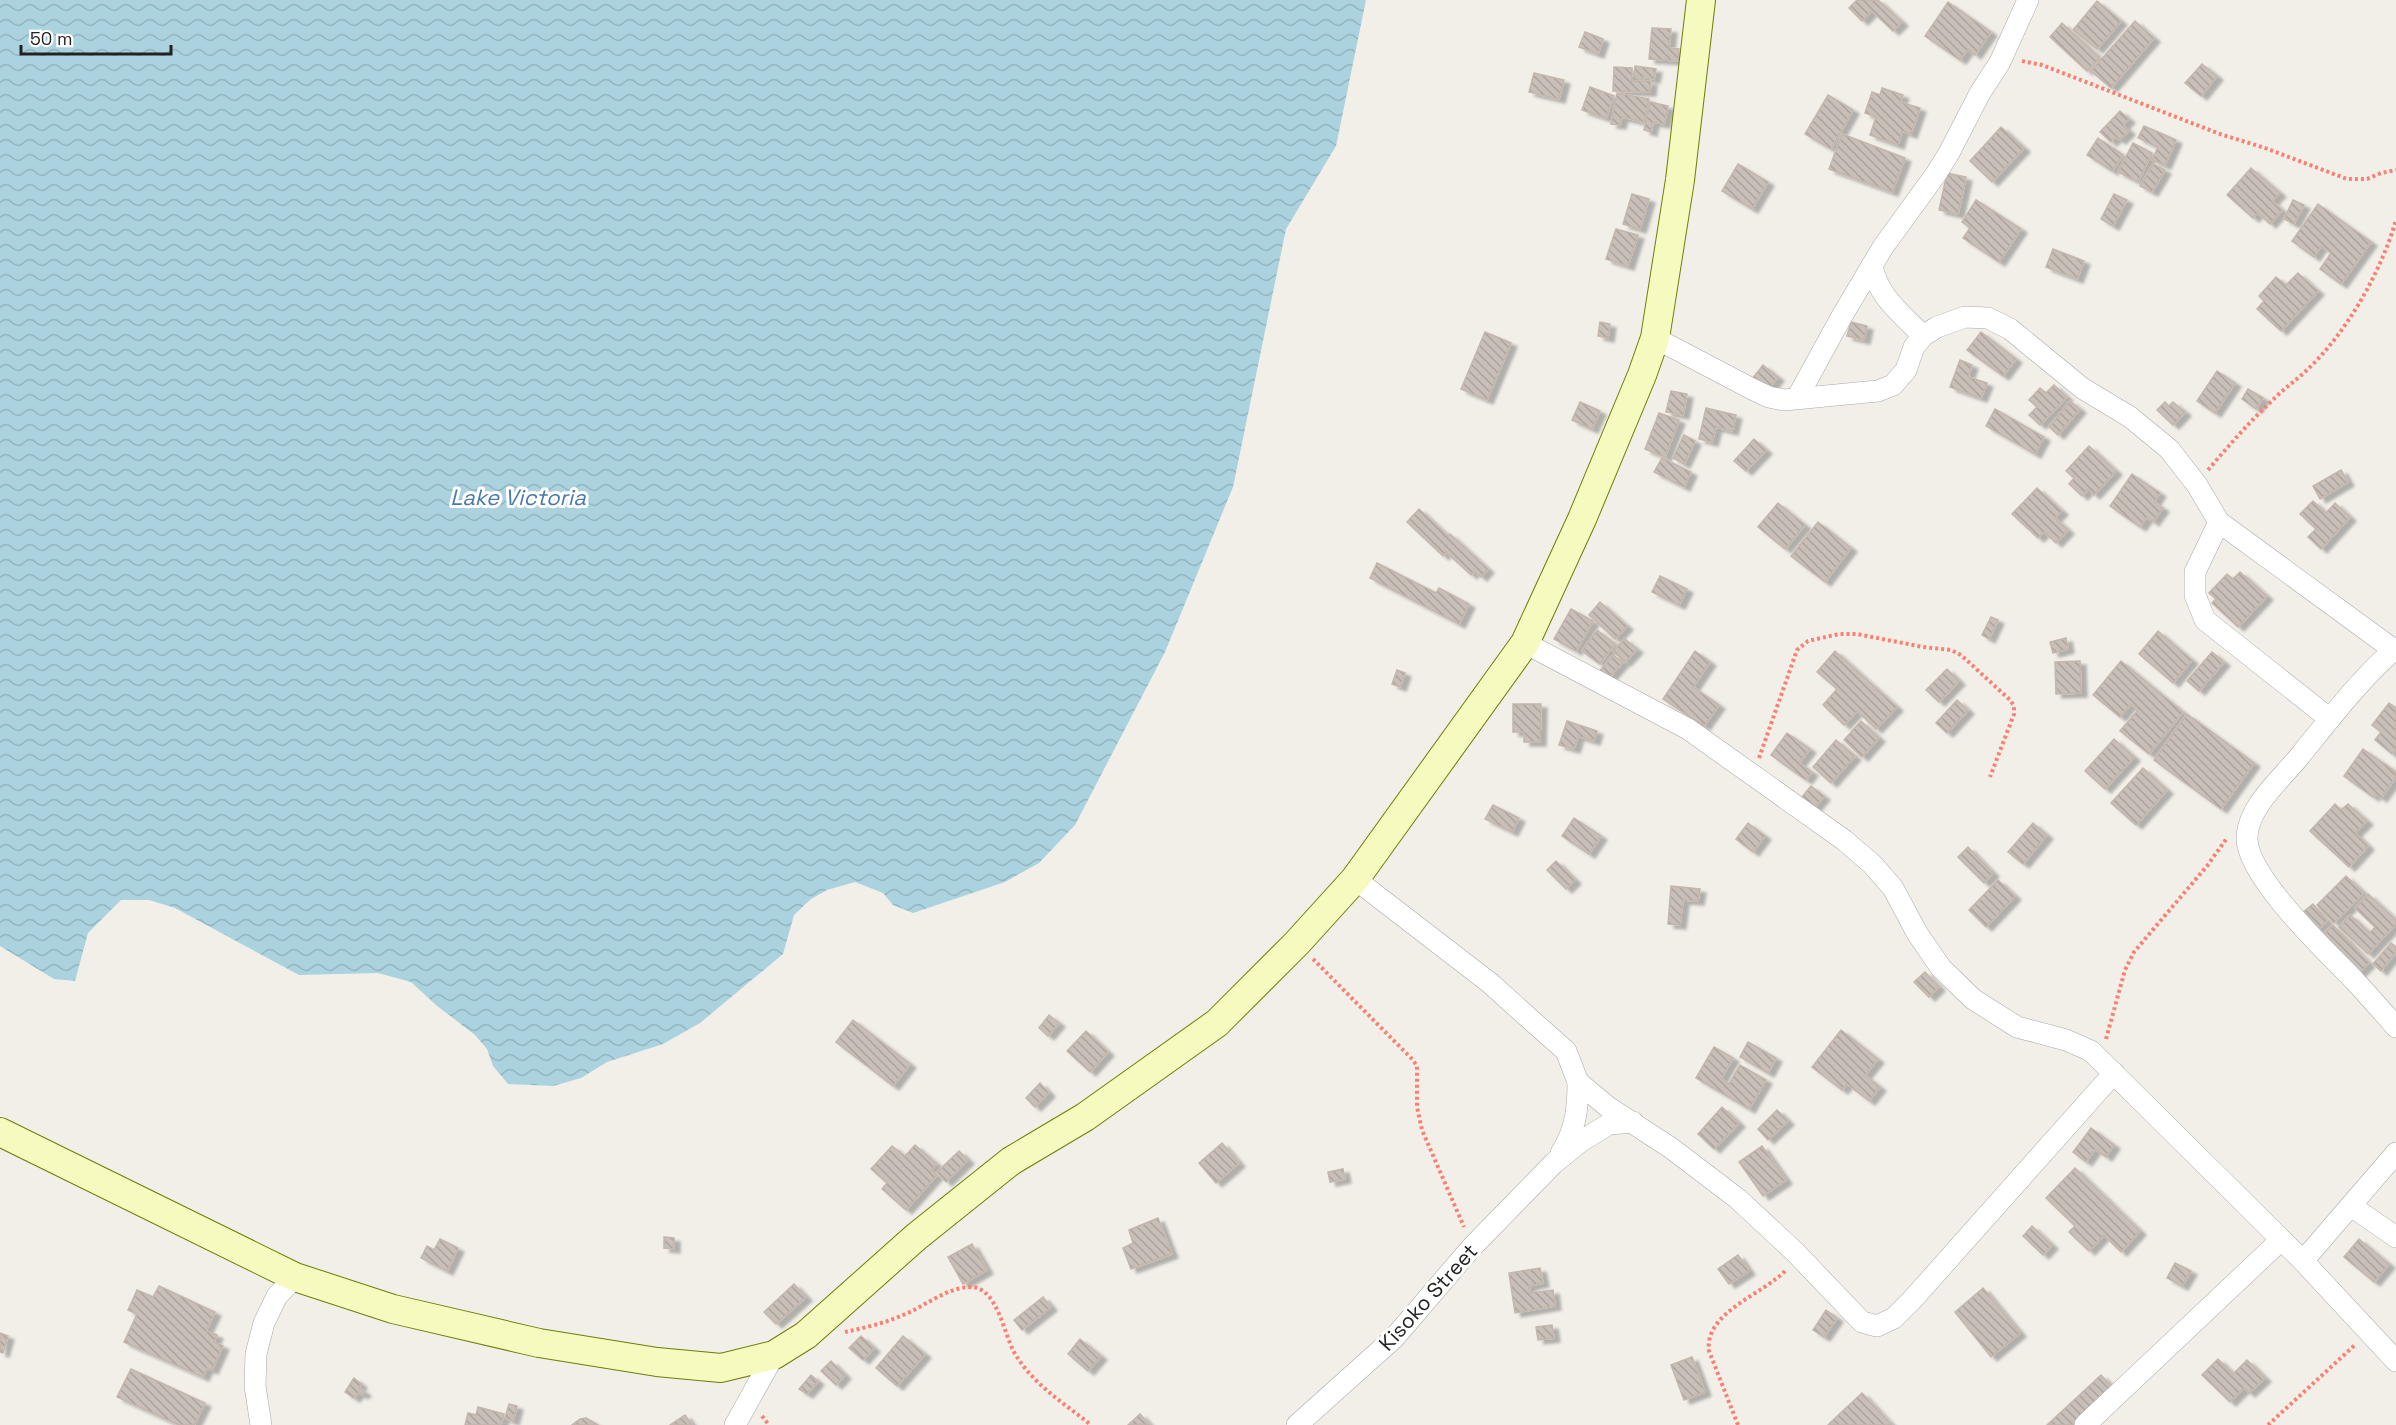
<svg xmlns="http://www.w3.org/2000/svg" width="2396" height="1425" viewBox="0 0 2396 1425" font-family="'Space Grotesk',sans-serif">
<style>
.water{fill:url(#water-waves)}
.building{fill:url(#building-back-hatch);stroke:#c4b6ab;stroke-width:1.5;filter:url(#shadow)}
.lines{fill:none;stroke-linecap:round;stroke-linejoin:round}
.street-casing{stroke:#a9a9a9;stroke-width:22}
.secondary-casing{stroke:#707d05;stroke-width:30}
.path{stroke:#fa8072;stroke-width:4;stroke-dasharray:3 3;stroke-linecap:butt}
.street{stroke:#fff;stroke-width:21}
.secondary{stroke:#f7fabf;stroke-width:28}
.labels{text-anchor:middle;dominant-baseline:central;stroke-width:6;stroke-linejoin:round;paint-order:stroke}
.street-label{font-size:21px;fill:#222;stroke:#fff}
.water-label{font-size:22px;font-style:italic;fill:#4a7aab;stroke:#fff}
</style>
<defs>
<pattern id="water-waves" width="16" height="10" patternUnits="userSpaceOnUse" patternTransform="scale(1.5)"><rect width="16" height="10" fill="#aad3df"/><path d="M0 5q4-4 8 0t8 0" fill="none" stroke="#92b5bf"/></pattern>
<pattern id="building-back-hatch" width="6" height="6" patternUnits="userSpaceOnUse" patternTransform="scale(1.5)"><rect width="6" height="6" fill="#c7bfb8"/><path d="M-1 5l2 2M0 0l6 6M5-1l2 2" fill="none" stroke="#aba49e"/></pattern>
<filter id="shadow"><feDropShadow dx="6" dy="4" stdDeviation="1.5" flood-color="#0004"/></filter>
</defs>
<rect width="100%" height="100%" fill="#f2efe9"/>
<!-- water -->
<polygon class="water" points="0,0 1366,0 1336,146 1286,229 1233,487 1165,652 1075,825 1039,863 1005,882 913,913 893,905 883,893 855,882 827,890 811,899 794,915 783,954 700,1023 663,1044 607,1062 581,1078 553,1086 508,1084 493,1066 487,1049 475,1035 436,1005 411,982 378,973 299,975 175,908 149,900 121,900 88,933 75,981 54,979 0,946"/>
<!-- building -->
<g class="building">
<polygon points="1857,0 1878,0 1902,22 1893,31 1872,11 1862,21 1849,8"/>
<polygon points="2097,1 2121,21 2097,49 2073,30"/>
<polygon points="1948,2 1991,32 1975,55 1968,49 1960,60 1925,36"/>
<polygon points="2135,21 2154,38 2111,88 2091,71"/>
<polygon points="2062,23 2100,58 2087,71 2050,37"/>
<polygon points="1652,28 1671,29 1669,48 1679,49 1678,61 1649,59"/>
<polygon points="1585,32 1603,39 1598,54 1579,47"/>
<polygon points="2202,64 2217,76 2201,96 2185,83"/>
<polygon points="1635,66 1656,69 1654,79 1634,76"/>
<polygon points="1614,67 1632,68 1632,81 1651,81 1650,92 1613,91"/>
<polygon points="1534,73 1564,80 1559,99 1529,92"/>
<polygon points="1590,87 1614,96 1606,118 1582,110"/>
<polygon points="1882,88 1903,95 1900,102 1920,108 1911,134 1902,131 1898,145 1870,135 1876,117 1865,113 1872,92 1880,95"/>
<polygon points="1617,93 1649,99 1644,122 1622,117 1620,125 1611,124"/>
<polygon points="1828,95 1853,110 1831,149 1805,134"/>
<polygon points="1650,102 1668,106 1664,124 1653,122 1651,132 1644,130"/>
<polygon points="2120,111 2129,119 2123,125 2129,131 2120,140 2116,137 2111,142 2100,132"/>
<polygon points="2144,126 2176,140 2165,165 2152,160 2158,147 2138,138"/>
<polygon points="2001,127 2024,148 1992,182 1970,161"/>
<polygon points="1842,134 1905,158 1892,192 1829,169"/>
<polygon points="2098,138 2123,155 2112,171 2087,155"/>
<polygon points="2133,143 2152,153 2138,182 2118,172"/>
<polygon points="1738,164 1768,182 1752,209 1722,191"/>
<polygon points="2153,164 2165,170 2152,192 2140,186"/>
<polygon points="2251,168 2280,193 2272,201 2282,210 2270,224 2258,213 2253,218 2227,195"/>
<polygon points="1947,173 1966,177 1958,214 1939,210"/>
<polygon points="1632,194 1649,199 1640,229 1623,224"/>
<polygon points="2114,194 2127,200 2113,226 2101,219"/>
<polygon points="1976,200 2021,229 1999,262 1963,238 1970,228 1962,222"/>
<polygon points="2293,200 2304,205 2294,224 2284,219"/>
<polygon points="2318,204 2371,242 2341,284 2320,269 2331,253 2321,246 2314,257 2292,241"/>
<polygon points="1616,229 1638,235 1628,266 1606,259"/>
<polygon points="2053,249 2084,261 2077,279 2046,267"/>
<polygon points="2298,273 2318,291 2281,331 2257,309 2264,301 2259,296 2276,277 2286,285"/>
<polygon points="1600,322 1610,324 1608,338 1598,336"/>
<polygon points="1851,322 1867,326 1864,340 1847,336"/>
<polygon points="1485,332 1511,343 1487,400 1461,389"/>
<polygon points="1981,332 2016,359 2003,376 1967,350"/>
<polygon points="1960,360 1972,365 1968,377 1987,383 1981,398 1950,387"/>
<polygon points="1763,365 1778,377 1767,391 1752,379"/>
<polygon points="2217,371 2235,383 2215,413 2197,401"/>
<polygon points="2054,385 2067,397 2040,425 2029,415 2037,407 2029,400 2040,388 2046,393"/>
<polygon points="2248,389 2263,398 2256,409 2242,399"/>
<polygon points="1671,391 1687,394 1683,415 1666,412"/>
<polygon points="2070,401 2080,409 2058,435 2049,427"/>
<polygon points="1580,402 1600,411 1592,429 1572,420"/>
<polygon points="2165,402 2169,406 2173,402 2185,412 2173,425 2157,410"/>
<polygon points="1706,408 1736,415 1732,431 1716,427 1712,442 1699,439"/>
<polygon points="1995,409 2044,437 2035,454 1986,426"/>
<polygon points="1659,413 1679,420 1665,457 1645,449"/>
<polygon points="1684,435 1695,441 1684,464 1673,458"/>
<polygon points="1754,439 1766,450 1746,471 1734,461"/>
<polygon points="2089,446 2116,471 2094,495 2088,489 2082,496 2069,484 2074,478 2066,471"/>
<polygon points="1662,458 1691,472 1684,487 1654,472"/>
<polygon points="2341,470 2348,482 2320,499 2313,486"/>
<polygon points="2132,474 2160,493 2154,502 2163,508 2153,522 2147,517 2140,527 2110,506"/>
<polygon points="2037,488 2062,511 2055,518 2068,530 2056,543 2044,532 2038,538 2012,514"/>
<polygon points="2313,501 2326,513 2335,503 2350,517 2321,549 2308,537 2316,529 2300,514"/>
<polygon points="1778,503 1805,525 1785,549 1758,527"/>
<polygon points="1419,509 1448,536 1450,534 1488,569 1481,577 1474,571 1471,575 1446,552 1443,556 1407,522"/>
<polygon points="1818,522 1851,548 1825,582 1791,556"/>
<polygon points="1377,563 1436,593 1439,588 1469,604 1459,624 1370,578"/>
<polygon points="2240,572 2267,596 2238,627 2212,603 2216,599 2209,593 2227,574 2233,579"/>
<polygon points="1660,576 1687,589 1679,605 1652,592"/>
<polygon points="1600,602 1627,626 1615,639 1589,615"/>
<polygon points="1571,609 1593,621 1576,651 1554,639"/>
<polygon points="1991,617 1998,620 1989,639 1982,635"/>
<polygon points="1597,630 1615,644 1600,664 1582,651"/>
<polygon points="2158,631 2192,660 2173,683 2139,654"/>
<polygon points="2066,638 2068,649 2053,653 2050,642"/>
<polygon points="1625,639 1637,649 1625,662 1613,651"/>
<polygon points="1695,651 1710,662 1693,687 1719,705 1704,726 1663,699"/>
<polygon points="1835,651 1897,707 1876,729 1857,711 1844,725 1823,705 1837,689 1817,672"/>
<polygon points="2212,652 2224,662 2199,691 2187,681"/>
<polygon points="1613,655 1623,662 1607,680 1598,673"/>
<polygon points="2080,661 2081,693 2056,694 2055,662"/>
<polygon points="2121,661 2183,712 2149,754 2120,731 2138,710 2131,704 2120,717 2093,695"/>
<polygon points="1947,669 1959,681 1939,702 1926,690"/>
<polygon points="1397,670 1405,673 1400,687 1392,684"/>
<polygon points="1957,700 1968,710 1947,733 1936,723"/>
<polygon points="2389,703 2396,708 2396,750 2392,754 2375,740 2381,732 2372,725"/>
<polygon points="1513,704 1541,704 1540,742 1524,742 1524,732 1513,732"/>
<polygon points="2187,714 2254,763 2221,809 2154,760"/>
<polygon points="1567,721 1597,731 1594,741 1578,736 1574,749 1559,745"/>
<polygon points="1861,721 1879,738 1862,757 1844,740"/>
<polygon points="1787,733 1810,749 1799,763 1812,772 1806,780 1771,755"/>
<polygon points="2114,739 2134,757 2105,789 2085,771"/>
<polygon points="1836,740 1855,756 1831,783 1813,767"/>
<polygon points="2363,749 2396,772 2396,777 2381,798 2375,794 2373,797 2344,776"/>
<polygon points="2143,768 2167,790 2136,825 2111,803"/>
<polygon points="1811,786 1824,796 1815,807 1802,797"/>
<polygon points="2335,804 2341,810 2348,804 2367,821 2355,833 2368,846 2349,867 2310,831"/>
<polygon points="1493,805 1519,818 1512,832 1485,819"/>
<polygon points="1574,818 1601,836 1589,854 1562,836"/>
<polygon points="1748,823 1765,836 1753,852 1736,839"/>
<polygon points="2033,823 2047,835 2023,864 2008,852"/>
<polygon points="1968,847 1993,873 1984,883 1958,857"/>
<polygon points="1556,861 1575,880 1566,889 1547,870"/>
<polygon points="2346,876 2364,893 2334,923 2317,905"/>
<polygon points="1998,880 2015,896 1986,927 1969,910"/>
<polygon points="1671,886 1700,889 1698,901 1683,900 1680,925 1668,924"/>
<polygon points="2368,894 2396,920 2396,924 2368,954 2339,927 2350,915 2370,933 2375,927 2355,908"/>
<polygon points="2313,904 2327,921 2317,930 2302,913"/>
<polygon points="2333,925 2369,963 2358,974 2322,935"/>
<polygon points="2391,943 2396,947 2396,952 2381,971 2373,964"/>
<polygon points="1925,972 1939,987 1929,997 1914,982"/>
<polygon points="1049,1015 1059,1023 1048,1036 1039,1028"/>
<polygon points="853,1020 910,1064 893,1086 836,1042"/>
<polygon points="1841,1030 1878,1059 1865,1075 1880,1087 1869,1101 1847,1084 1842,1090 1812,1067"/>
<polygon points="1086,1031 1108,1052 1090,1072 1067,1051"/>
<polygon points="1748,1042 1776,1058 1768,1073 1740,1057"/>
<polygon points="1714,1047 1733,1058 1721,1079 1729,1084 1740,1065 1766,1080 1749,1109 1696,1078"/>
<polygon points="1040,1083 1049,1093 1035,1107 1026,1098"/>
<polygon points="1722,1107 1739,1123 1714,1149 1698,1134"/>
<polygon points="1777,1110 1788,1121 1768,1140 1758,1129"/>
<polygon points="2091,1128 2114,1145 2106,1157 2095,1149 2086,1162 2073,1152"/>
<polygon points="1222,1143 1239,1163 1216,1183 1199,1163"/>
<polygon points="915,1145 937,1164 931,1170 937,1175 906,1210 882,1189 887,1183 871,1169 892,1146 905,1156"/>
<polygon points="1762,1146 1786,1180 1763,1196 1739,1162"/>
<polygon points="959,1151 968,1160 946,1182 937,1172"/>
<polygon points="2075,1168 2140,1231 2121,1252 2104,1235 2089,1251 2069,1232 2075,1226 2046,1198"/>
<polygon points="1343,1169 1345,1179 1330,1182 1328,1172"/>
<polygon points="1158,1218 1172,1254 1131,1269 1123,1248 1133,1243 1129,1230"/>
<polygon points="2032,1226 2052,1245 2043,1255 2023,1236"/>
<polygon points="664,1237 674,1238 674,1249 664,1248"/>
<polygon points="440,1239 458,1248 447,1271 421,1258 427,1246 434,1250"/>
<polygon points="2359,1239 2389,1264 2374,1282 2344,1257"/>
<polygon points="972,1244 987,1270 963,1284 948,1257"/>
<polygon points="1738,1255 1749,1271 1729,1284 1718,1269"/>
<polygon points="2175,1263 2191,1271 2182,1286 2167,1278"/>
<polygon points="1540,1268 1543,1283 1529,1286 1530,1293 1553,1290 1555,1306 1515,1313 1509,1273"/>
<polygon points="794,1284 806,1297 776,1324 764,1312"/>
<polygon points="159,1286 215,1312 206,1331 217,1335 214,1342 223,1346 212,1370 207,1368 203,1377 124,1342 137,1314 128,1310 137,1290 153,1297"/>
<polygon points="1983,1288 2020,1333 1991,1357 1955,1312"/>
<polygon points="1043,1297 1051,1307 1022,1330 1014,1320"/>
<polygon points="1826,1310 1837,1318 1824,1337 1813,1330"/>
<polygon points="1552,1325 1554,1338 1538,1340 1536,1327"/>
<polygon points="0,1333 8,1336 3,1353 0,1352"/>
<polygon points="861,1336 874,1348 863,1360 849,1348"/>
<polygon points="903,1336 925,1354 897,1386 876,1368"/>
<polygon points="1080,1339 1101,1356 1088,1371 1068,1354"/>
<polygon points="1692,1357 1705,1392 1684,1400 1671,1365"/>
<polygon points="2218,1359 2233,1374 2247,1360 2265,1378 2249,1393 2244,1388 2230,1402 2202,1375"/>
<polygon points="831,1361 845,1375 836,1385 821,1371"/>
<polygon points="131,1369 205,1403 194,1425 179,1425 117,1397"/>
<polygon points="811,1375 818,1381 807,1394 799,1389"/>
<polygon points="2101,1375 2116,1392 2080,1425 2047,1425"/>
<polygon points="354,1378 361,1384 359,1388 365,1392 362,1395 359,1392 354,1398 345,1392"/>
<polygon points="1862,1393 1892,1425 1828,1425 1833,1420"/>
<polygon points="509,1404 517,1406 513,1421 505,1418"/>
<polygon points="478,1407 504,1414 501,1425 465,1425 468,1413 476,1415"/>
<polygon points="1140,1414 1150,1425 1128,1425"/>
<polygon points="685,1415 692,1425 670,1425"/>
<polygon points="586,1418 598,1425 572,1425 580,1419"/>
</g>
<g class="lines">
<!-- street casing -->
<g class="street-casing">
<g id="street">
<path d="M1872,265c5,31 30,49 51,71"/>
<polyline points="1655,338 1754,390 1769,397 1784,400 1878,391 1893,385 1906,370 1914,347 1923,336 1937,327 1965,317 1988,318 2010,329 2082,388 2130,417 2169,449 2197,485 2219,522 2195,572 2195,595 2205,620 2330,719"/>
<polyline points="1797,398 1842,316 1883,247 1936,174 1949,153 1980,93 2000,62 2028,0"/>
<polyline points="2219,522 2394,650"/>
<polyline points="1525,643 1688,729 1844,840 1872,864 1893,888 1917,933 1941,968 1973,999 2017,1027 2066,1040 2091,1051 2303,1261 2396,1361"/>
<path d="M2396,648c-36,31 -67,72 -97,109 -18,22 -50,49 -52,79 -3,38 80,116 107,144 14,15 28,31 42,47"/>
<polyline points="1355,879 1490,983 1531,1020 1566,1051 1578,1082 1608,1107 1671,1148 1738,1199 1795,1252 1862,1322 1877,1326 1894,1318 1912,1300 2114,1073"/>
<path d="M1561,1153c15,-24 17,-44 17,-71"/>
<polyline points="2351,1206 2396,1237"/>
<polyline points="2303,1261 2396,1153"/>
<polyline points="261,1425 255,1386 256,1354 264,1323 277,1296 295,1277"/>
<polyline points="735,1425 774,1355"/>
<polyline points="1297,1425 1394,1338 1472,1247 1554,1163 1580,1142 1609,1124 1633,1122"/>
<polyline points="2085,1425 2281,1240"/>
</g>
</g>
<!-- secondary casing -->
<g class="secondary-casing">
<polyline id="secondary" points="0,1132 295,1277 393,1309 539,1343 657,1362 721,1368 774,1355 806,1335 916,1237 1011,1161 1085,1117 1217,1023 1297,943 1355,879 1525,643 1582,519 1642,375 1655,338 1680,180 1701,0"/>
</g>
<!-- path -->
<g class="path">
<polyline points="2022,61 2042,65 2220,134 2265,148 2347,179 2367,179 2381,173 2396,170"/>
<path d="M2208,470c22,-26 44,-51 69,-74 10,-10 21,-17 31,-27 39,-37 73,-97 88,-149"/>
<polyline points="1759,758 1797,650 1808,641 1839,634 1857,634 1923,647 1951,650 1961,655 2010,700 2014,706 2014,714 1990,777"/>
<polyline points="1313,959 1413,1060 1417,1066 1417,1107 1422,1130 1464,1227"/>
<polyline points="2106,1039 2125,970 2134,952 2207,866 2227,838"/>
<path d="M845,1332c19,-4 40,-9 58,-17 21,-8 44,-28 68,-28 26,0 33,47 43,65 18,32 50,51 77,73"/>
<polyline points="762,1416 769,1425"/>
<path d="M1738,1425l-29,-74c-5,-39 55,-57 77,-81"/>
<polyline points="2268,1425 2356,1344"/>
</g>
<!-- street -->
<use href="#street" class="street"/>
<!-- secondary -->
<use href="#secondary" class="secondary"/>
</g>
<g class="labels">
<!-- street labels -->
<g class="street-label">
<text transform="translate(1428 1297) rotate(-48)">Kisoko Street</text>
</g>
<!-- water labels -->
<g class="water-label">
<text x="518" y="497">Lake Victoria</text>
</g>
</g>
<!-- scale -->
<path d="M21 45v9h150v-9" fill="none" stroke="#222222" stroke-width="3"/>
<text x="30" y="45" font-size="18" fill="#222222" stroke="#ffffff" stroke-width="4.5" paint-order="stroke">50 m</text>
</svg>
